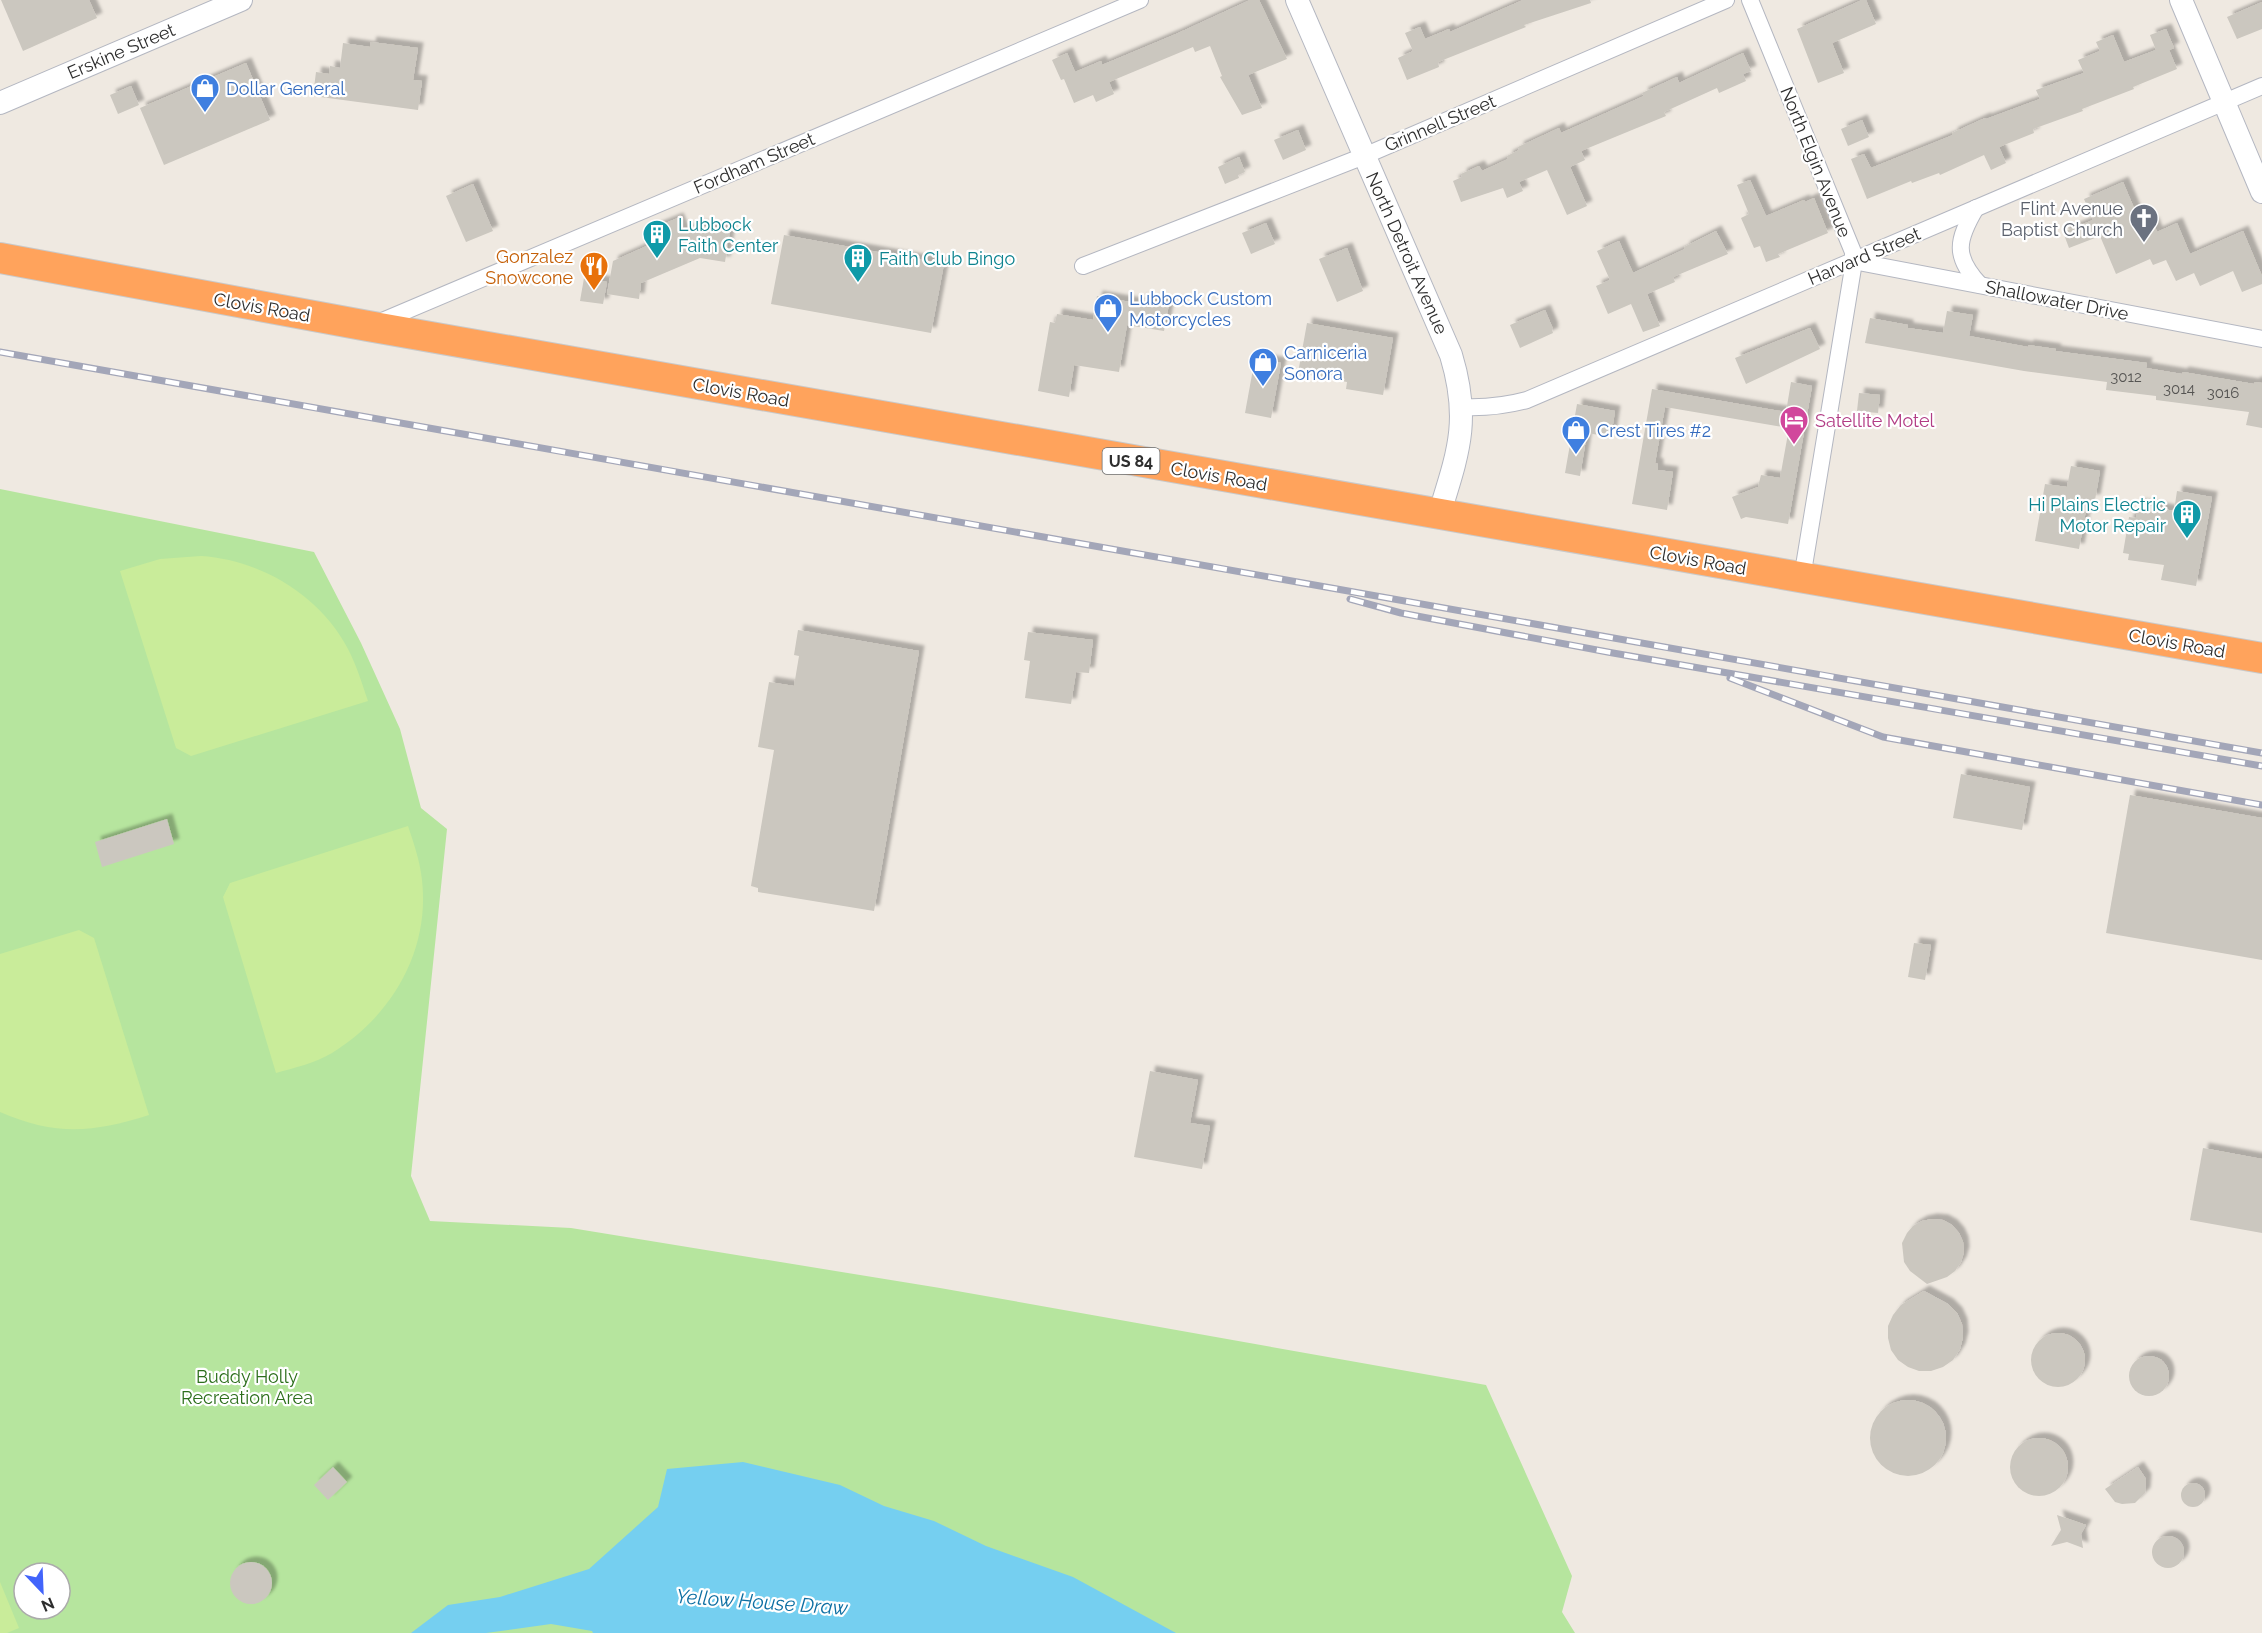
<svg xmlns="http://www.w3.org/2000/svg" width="2262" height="1633" viewBox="0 0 2262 1633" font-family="Raleway,sans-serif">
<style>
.green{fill:#b6e59e;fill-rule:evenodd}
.pitch{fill:#c9ec9a}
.water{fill:#75cff0}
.building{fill:#cbc7bf;filter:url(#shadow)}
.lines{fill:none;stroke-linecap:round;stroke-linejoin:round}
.street-casing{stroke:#b4b7c1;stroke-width:18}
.secondary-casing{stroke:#b4b7c1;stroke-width:24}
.highway-casing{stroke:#c9c9c9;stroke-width:32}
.street{stroke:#fff;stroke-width:16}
.secondary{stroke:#fff;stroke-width:22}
.highway{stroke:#ffa35c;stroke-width:30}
.rail-casing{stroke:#a3a6b8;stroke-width:7}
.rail{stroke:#fff;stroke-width:4.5;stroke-dasharray:14;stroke-linecap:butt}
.labels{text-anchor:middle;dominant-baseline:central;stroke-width:4.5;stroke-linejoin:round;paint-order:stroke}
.number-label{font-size:15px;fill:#555452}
.shield{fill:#fff;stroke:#6d6d6d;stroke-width:1.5}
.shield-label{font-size:16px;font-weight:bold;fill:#2e2e2e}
.street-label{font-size:18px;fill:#2e2e2e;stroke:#fff}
.shop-label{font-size:18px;fill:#366cbe;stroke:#fff;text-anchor:start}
.worship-label{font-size:18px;fill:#5b616d;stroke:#fff;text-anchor:end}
.culture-label{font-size:18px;fill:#0d838f;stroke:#fff;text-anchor:start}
.food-label{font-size:18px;fill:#c56008;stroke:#fff;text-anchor:end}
.hotel-label{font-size:18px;fill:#b23c85;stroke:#fff;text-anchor:start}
.park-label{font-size:18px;fill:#2c6e1b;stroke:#fff}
.water-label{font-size:20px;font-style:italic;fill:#0d6fa3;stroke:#fff}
</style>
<defs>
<filter id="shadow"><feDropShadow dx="5.5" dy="-5.5" stdDeviation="1.5" flood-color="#0004"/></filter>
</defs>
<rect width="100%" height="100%" fill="#efe9e1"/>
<!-- green -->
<path class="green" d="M0,489l314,63 47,91 39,86 21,79 26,21 -36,347 19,45 141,7 369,60 546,97 86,191 -10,36 13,21h-1575zM24,1573h36v36h-36z"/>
<!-- pitch -->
<g class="pitch">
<path d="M201,556c60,4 119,39 147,93 9,17 14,35 20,52l-177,55 -15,-8 -56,-177 40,-12z"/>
<path d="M408,826c6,18 12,35 14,54 8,71 -30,136 -90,173 -17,10 -38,15 -56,20l-53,-176 7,-14z"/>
<path d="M79,930l15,8 55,177c-57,18 -93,21 -149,-3v-158z"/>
<polygon points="0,1582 19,1628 7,1633 0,1633"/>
</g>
<!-- water -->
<polygon class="water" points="743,1462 840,1485 884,1506 934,1521 986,1546 1073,1577 1176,1633 593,1633 592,1631 551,1624 486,1633 411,1633 448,1605 500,1597 589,1569 658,1507 667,1469"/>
<!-- building -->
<g class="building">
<polygon points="1,0 89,0 97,18 23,51"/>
<polygon points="1250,0 1259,0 1287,59 1248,75 1262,108 1242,115 1220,77 1222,76 1210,46 1195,52 1193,47 1109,82 1114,94 1096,102 1093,95 1074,103 1064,79 1061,80 1052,60 1067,53 1075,72 1101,61 1102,65 1176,34"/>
<polygon points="1523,0 1590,0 1591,3 1524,25 1526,27 1438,62 1439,67 1407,80 1398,58 1413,51 1405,33 1420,27 1425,39 1449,29 1450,32"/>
<polygon points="1862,0 1866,0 1876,24 1832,43 1844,73 1818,83 1797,29"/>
<polygon points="2262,2 2262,29 2237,39 2227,17"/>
<polygon points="2166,29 2174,48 2169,50 2177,69 2133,87 2134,89 2082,109 2083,111 2033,129 2034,133 1999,147 2006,163 1991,170 1984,155 1940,175 1939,173 1912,183 1911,181 1867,199 1851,159 1864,154 1871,168 1953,135 1952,133 1985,118 1986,119 2040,99 2036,90 2084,73 2078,60 2100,51 2096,42 2113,35 2124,62 2156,50 2150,35"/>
<polygon points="371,42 418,48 413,80 422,81 418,110 313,96 316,72 329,74 330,66 340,68 343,43 370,47"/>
<polygon points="1743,53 1751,71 1743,74 1746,81 1719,93 1717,88 1664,112 1666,116 1581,151 1585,160 1570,167 1587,206 1567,215 1547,170 1519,182 1523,191 1507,198 1503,188 1461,202 1453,181 1462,177 1461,174 1479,166 1482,171 1508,159 1507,156 1519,150 1518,147 1559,128 1561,133 1644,96 1642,93 1677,77 1679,83"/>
<polygon points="246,63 270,120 164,165 140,108"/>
<polygon points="131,86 139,105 118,114 110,95"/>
<polygon points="1862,120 1869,137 1848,146 1841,129"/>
<polygon points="1298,130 1306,150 1283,160 1274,140"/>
<polygon points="1239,157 1245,172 1238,175 1239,178 1225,184 1218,167"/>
<polygon points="1750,180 1766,216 1804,200 1805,202 1814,198 1828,233 1778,254 1780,257 1766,262 1760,246 1754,248 1741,218 1749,214 1737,185"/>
<polygon points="2123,182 2142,227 2153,222 2157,232 2177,223 2190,254 2243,231 2262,276 2262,284 2242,292 2233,271 2200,286 2194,273 2176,281 2166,260 2153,265 2150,259 2116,274 2100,236 2069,248 2063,232 2093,220 2084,199"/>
<polygon points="473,184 493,231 466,242 446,196"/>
<polygon points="678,218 683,231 697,225 730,230 725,262 700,258 641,283 639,299 607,294 613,261 658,241 653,228"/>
<polygon points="1266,223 1275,244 1251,254 1242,233"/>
<polygon points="1716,231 1728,254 1673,277 1675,282 1647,294 1660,326 1643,332 1631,304 1608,314 1596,286 1610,280 1597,251 1619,241 1633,273 1685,249 1684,247"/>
<polygon points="784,235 944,264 931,333 771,304"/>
<polygon points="1347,248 1363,291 1337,302 1319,259"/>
<polygon points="584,278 607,282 603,304 580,301"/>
<polygon points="1097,296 1141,304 1142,299 1169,304 1164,331 1127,325 1119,372 1074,365 1069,397 1038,391 1050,322 1055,323 1057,314 1093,320"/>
<polygon points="1545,310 1553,329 1552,330 1553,333 1520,348 1510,325"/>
<polygon points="1947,311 1973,315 1969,336 2028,347 2028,345 2056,349 2055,351 2147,363 2146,368 2182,374 2183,372 2254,384 2255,382 2262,383 2262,428 2246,425 2249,412 2156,400 2156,396 2106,390 2107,382 2024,371 1865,343 1870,318 1908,325 1908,328 1943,333"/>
<polygon points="1307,323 1393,338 1383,395 1346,389 1347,382 1298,373"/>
<polygon points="1810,328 1820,349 1746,384 1735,358"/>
<polygon points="1255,358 1281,363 1271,418 1245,413"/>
<polygon points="1791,382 1812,386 1788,524 1746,517 1741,519 1732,497 1758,487 1761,475 1780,478 1789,428 1665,407 1655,463 1658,464 1658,470 1673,472 1667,510 1632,504 1652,389 1786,412"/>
<polygon points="1859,393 1880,395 1878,413 1857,411"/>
<polygon points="1577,404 1615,411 1611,437 1587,433 1580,476 1565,473"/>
<polygon points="2071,466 2100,471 2095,500 2088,499 2079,549 2035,541 2045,484 2067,487"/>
<polygon points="2177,491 2212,497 2196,586 2161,580 2164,565 2128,560 2129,554 2123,553 2129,517 2136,518 2139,504 2174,511"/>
<polygon points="798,630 919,651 874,911 758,892 758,888 751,886 774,750 758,747 769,682 794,686 799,656 794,655"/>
<polygon points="1028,632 1093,640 1089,673 1076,672 1071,704 1025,698 1030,661 1024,660"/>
<polygon points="1961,774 2030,787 2022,830 1953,818"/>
<polygon points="2130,795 2262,818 2262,960 2106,933"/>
<polygon points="167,819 174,844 102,867 95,842"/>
<polygon points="1914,943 1931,945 1925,980 1908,977"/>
<polygon points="1150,1071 1198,1080 1190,1123 1210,1126 1202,1169 1134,1157"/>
<polygon points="2203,1148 2262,1159 2262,1233 2190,1220"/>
<polygon points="1932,1219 1943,1220 1952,1225 1959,1233 1963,1242 1964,1252 1961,1262 1955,1271 1947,1277 1927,1284 1910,1271 1904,1262 1902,1243 1907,1233 1913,1226 1922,1221"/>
<polygon points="1924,1291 1948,1304 1957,1313 1962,1324 1963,1337 1960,1349 1953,1360 1943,1367 1931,1371 1919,1371 1908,1367 1898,1360 1891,1350 1888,1338 1888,1326 1893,1315 1901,1305"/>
<circle cx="2058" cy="1360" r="27"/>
<circle cx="2149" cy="1376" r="20"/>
<circle cx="1908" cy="1438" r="38"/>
<circle cx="2039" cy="1467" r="29"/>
<polygon points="333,1467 347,1482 328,1500 314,1485"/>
<polygon points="2138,1467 2146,1479 2145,1493 2135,1503 2122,1504 2115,1502 2105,1489"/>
<circle cx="2193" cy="1495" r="12"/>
<polygon points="2057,1515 2086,1525 2081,1534 2083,1548 2067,1542 2051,1546 2061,1530"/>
<circle cx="2168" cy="1552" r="16"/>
<circle cx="251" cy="1583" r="21"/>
</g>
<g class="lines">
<!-- street casing -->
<g class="street-casing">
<g id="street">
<polyline points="1750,0 1853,252 1853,268 1802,578"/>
<path d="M1976,208c-19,32 -23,48 4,77"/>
<polyline points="1853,261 2262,339"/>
<polyline points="1083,266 1364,156 1726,0"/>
<polyline points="375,324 1140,0"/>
<path d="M1462,407c22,1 43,-1 65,-7l735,-314"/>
</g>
</g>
<!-- secondary casing -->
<g class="secondary-casing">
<g id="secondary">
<path d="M1297,0l154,355c20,66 7,98 -12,160"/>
<polyline points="2181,0 2262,192"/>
<polyline points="0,103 241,0"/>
</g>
</g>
<!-- highway casing -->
<g class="highway-casing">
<polyline id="highway" points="0,258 368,326 2262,658"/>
</g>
<!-- street -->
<use href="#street" class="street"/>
<!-- secondary -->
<use href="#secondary" class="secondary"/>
<!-- highway -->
<use href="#highway" class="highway"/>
<!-- rail casing -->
<g class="rail-casing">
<g id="rail">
<polyline points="0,352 2262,753"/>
<polyline points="1350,599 1401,613 1613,653 2262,766"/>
<polyline points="1730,678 1883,737 2262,805"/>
</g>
</g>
<!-- rail -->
<use href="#rail" class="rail"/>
</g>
<!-- icons -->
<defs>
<g id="shop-pin" transform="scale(1.5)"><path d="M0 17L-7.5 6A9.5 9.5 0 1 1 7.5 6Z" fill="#3f7fe0" stroke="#fff"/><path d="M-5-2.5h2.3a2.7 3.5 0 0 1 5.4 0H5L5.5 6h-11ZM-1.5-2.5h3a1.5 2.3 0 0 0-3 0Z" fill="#fff"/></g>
<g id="church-pin" transform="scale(1.5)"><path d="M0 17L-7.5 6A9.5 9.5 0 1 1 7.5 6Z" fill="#6b7280" stroke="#fff"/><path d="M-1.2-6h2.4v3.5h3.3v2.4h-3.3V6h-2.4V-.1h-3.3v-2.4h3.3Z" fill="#fff"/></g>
<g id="building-pin" transform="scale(1.5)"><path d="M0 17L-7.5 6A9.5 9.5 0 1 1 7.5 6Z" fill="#0f9aa8" stroke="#fff"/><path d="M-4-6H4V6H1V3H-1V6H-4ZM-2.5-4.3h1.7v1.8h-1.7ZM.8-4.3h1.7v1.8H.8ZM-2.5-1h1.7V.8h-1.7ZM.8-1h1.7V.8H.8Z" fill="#fff"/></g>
<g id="restaurant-pin" transform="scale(1.5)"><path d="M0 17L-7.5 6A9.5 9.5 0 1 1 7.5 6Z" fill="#e8710a" stroke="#fff"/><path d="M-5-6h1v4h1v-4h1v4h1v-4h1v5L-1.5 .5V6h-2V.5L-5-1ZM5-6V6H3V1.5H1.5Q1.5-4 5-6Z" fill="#fff"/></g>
<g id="hotel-pin" transform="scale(1.5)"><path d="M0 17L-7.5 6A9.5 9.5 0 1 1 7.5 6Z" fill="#d1479c" stroke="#fff"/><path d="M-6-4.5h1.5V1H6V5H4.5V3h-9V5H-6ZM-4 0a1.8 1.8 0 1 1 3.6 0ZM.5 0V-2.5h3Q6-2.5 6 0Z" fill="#fff"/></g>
</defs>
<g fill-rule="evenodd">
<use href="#shop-pin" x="205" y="88"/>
<use href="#church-pin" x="2144" y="218"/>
<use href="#building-pin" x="657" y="234"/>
<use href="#building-pin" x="858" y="258"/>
<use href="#restaurant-pin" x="594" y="266"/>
<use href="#shop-pin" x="1108" y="308"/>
<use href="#shop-pin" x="1263" y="362"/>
<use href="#hotel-pin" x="1794" y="420"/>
<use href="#shop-pin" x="1576" y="430"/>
<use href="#building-pin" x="2187" y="514"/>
</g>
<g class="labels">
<!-- number labels -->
<g class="number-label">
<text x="2126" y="377">3012</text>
<text x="2179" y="389">3014</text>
<text x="2223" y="393">3016</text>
</g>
<!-- shield labels -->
<rect class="shield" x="1102.5" y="448" width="57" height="26" rx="4.5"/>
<g class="shield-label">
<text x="1131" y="461">US 84</text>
</g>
<!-- street labels -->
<g class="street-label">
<text transform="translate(121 51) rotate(-23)">Erskine Street</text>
<text transform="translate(1440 123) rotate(-23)">Grinnell Street</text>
<text transform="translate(1816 162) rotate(68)">North Elgin Avenue</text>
<text transform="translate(754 163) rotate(-23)">Fordham Street</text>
<text transform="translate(1407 253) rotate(66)">North Detroit Avenue</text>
<text transform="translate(1864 256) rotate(-23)">Harvard Street</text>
<text transform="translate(2057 300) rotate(11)">Shallowater Drive</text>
<text transform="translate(262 307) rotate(10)">Clovis Road</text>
<text transform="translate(741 392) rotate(10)">Clovis Road</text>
<text transform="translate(1219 476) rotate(10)">Clovis Road</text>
<text transform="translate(1698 560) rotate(10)">Clovis Road</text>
<text transform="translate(2177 643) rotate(10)">Clovis Road</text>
</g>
<!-- shop labels -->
<g class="shop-label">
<text x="226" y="88">Dollar General</text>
<text x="1129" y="298">Lubbock Custom<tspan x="1129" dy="21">Motorcycles</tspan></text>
<text x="1284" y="352">Carniceria<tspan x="1284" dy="21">Sonora</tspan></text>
<text x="1597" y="430">Crest Tires #2</text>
</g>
<!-- worship labels -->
<g class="worship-label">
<text x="2123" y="208">Flint Avenue<tspan x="2123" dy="21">Baptist Church</tspan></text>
</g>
<!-- culture labels -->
<g class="culture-label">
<text x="678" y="224">Lubbock<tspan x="678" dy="21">Faith Center</tspan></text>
<text x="879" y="258">Faith Club Bingo</text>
<text x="2166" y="504" text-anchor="end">Hi Plains Electric<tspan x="2166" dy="21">Motor Repair</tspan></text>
</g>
<!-- food labels -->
<g class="food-label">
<text x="573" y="256">Gonzalez<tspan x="573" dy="21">Snowcone</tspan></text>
</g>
<!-- hotel labels -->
<g class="hotel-label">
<text x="1815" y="420">Satellite Motel</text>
</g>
<!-- park labels -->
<g class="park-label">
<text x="247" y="1376">Buddy Holly<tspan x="247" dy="21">Recreation Area</tspan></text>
</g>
<!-- water labels -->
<g class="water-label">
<text transform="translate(762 1602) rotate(4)">Yellow House Draw</text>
</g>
</g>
<!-- north arrow -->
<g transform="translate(42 1591) rotate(157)"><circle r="28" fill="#ffffff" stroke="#ababab" stroke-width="1.5"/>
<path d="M0-4.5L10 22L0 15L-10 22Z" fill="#4264fb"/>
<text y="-9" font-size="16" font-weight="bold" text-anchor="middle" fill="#2e2e2e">N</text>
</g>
</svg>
